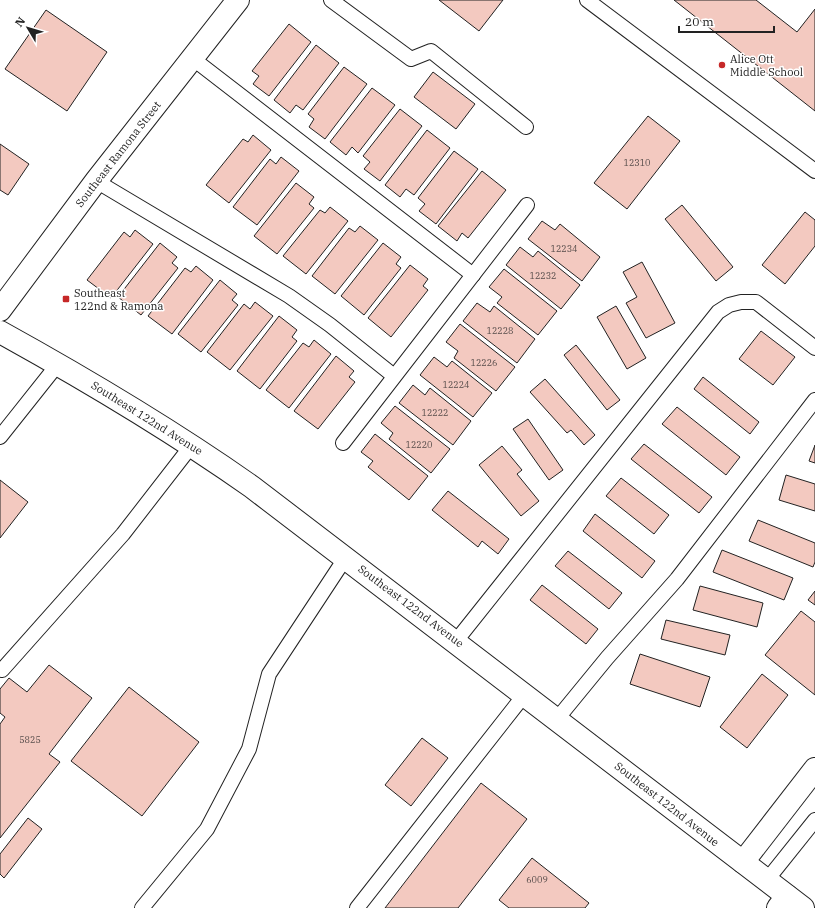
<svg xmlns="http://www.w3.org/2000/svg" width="815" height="908" viewBox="0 0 815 908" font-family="'IBM Plex Serif',serif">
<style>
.building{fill:#f3c9c0;stroke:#222}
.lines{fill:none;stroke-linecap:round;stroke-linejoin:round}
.lane-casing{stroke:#222;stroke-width:16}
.street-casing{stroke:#222;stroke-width:24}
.secondary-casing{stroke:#222;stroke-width:24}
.lane{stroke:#fff;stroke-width:14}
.street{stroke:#fff;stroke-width:22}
.secondary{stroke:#fff;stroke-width:22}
.poi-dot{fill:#c62828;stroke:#fff;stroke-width:1.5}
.labels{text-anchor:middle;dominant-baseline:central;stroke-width:3;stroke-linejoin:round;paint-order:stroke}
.number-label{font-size:9px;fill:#564c4a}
.poi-label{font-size:11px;fill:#222;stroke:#fff;text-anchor:start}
.street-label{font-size:11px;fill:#222;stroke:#fff}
</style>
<rect width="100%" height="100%" fill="#fff"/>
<!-- building -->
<g class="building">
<polygon points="439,0 503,0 479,31"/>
<polygon points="674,0 756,0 797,32 815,9 815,111"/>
<polygon points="46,10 107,52 67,111 5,69"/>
<polygon points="289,24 311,42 269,96 253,84 259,76 252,71"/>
<polygon points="316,45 339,63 303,110 296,105 290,113 274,100"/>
<polygon points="344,67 367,84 325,139 309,127 314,119 308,114"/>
<polygon points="433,72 475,104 456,129 414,97"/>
<polygon points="372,88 395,105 358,153 352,147 346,155 330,142"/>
<polygon points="400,109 422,126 380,181 364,169 370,162 363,156"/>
<polygon points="648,116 680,141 627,209 594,183"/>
<polygon points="427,130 450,148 414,195 406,189 400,197 385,185"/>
<polygon points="253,135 271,150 229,203 206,185 243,139 248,142"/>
<polygon points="0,144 29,164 8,195 0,190"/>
<polygon points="454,151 478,169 436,224 419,211 425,204 418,198"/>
<polygon points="281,157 299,171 257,225 233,207 270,159 276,164"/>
<polygon points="482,171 506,190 468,238 462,233 457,241 438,226"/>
<polygon points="296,183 314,197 309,204 314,208 277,254 254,236"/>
<polygon points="682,205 733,267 716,281 665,219"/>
<polygon points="330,207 348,221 306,274 283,256 320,210 325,213"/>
<polygon points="805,212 815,220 815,246 785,284 762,265"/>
<polygon points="542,221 555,230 560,224 600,257 582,281 528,239"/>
<polygon points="360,226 378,240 335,294 312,276 349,228 355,232"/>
<polygon points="135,230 153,244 111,298 87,280 124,232 130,237"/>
<polygon points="160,243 177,257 172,263 178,268 141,315 118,297"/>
<polygon points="383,243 401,257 396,264 401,268 364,315 341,296"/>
<polygon points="520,247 533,257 538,251 580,285 561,309 506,265"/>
<polygon points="642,262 675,323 646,338 626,303 637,297 623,272"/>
<polygon points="410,265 428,279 423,286 428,290 391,337 368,318"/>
<polygon points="196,266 213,280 172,334 148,316 185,268 191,272"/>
<polygon points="504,269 557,311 538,335 497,303 502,297 489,287"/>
<polygon points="220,280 237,294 232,300 238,305 201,352 178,334"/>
<polygon points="255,302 273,316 230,370 207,352 244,304 250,309"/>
<polygon points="477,303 490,312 494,306 535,339 517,363 463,321"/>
<polygon points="616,306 646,358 627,369 597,317"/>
<polygon points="279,316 297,330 292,337 297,341 260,389 237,371"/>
<polygon points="460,324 515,367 496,391 454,358 458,351 446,342"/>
<polygon points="761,331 795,357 773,385 739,359"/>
<polygon points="314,340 331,354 289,408 266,390 303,343 309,347"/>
<polygon points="576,345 620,400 607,410 564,355"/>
<polygon points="336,356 354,371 349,377 355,382 318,429 294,411"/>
<polygon points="434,357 447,367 452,361 492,393 473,417 420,375"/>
<polygon points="703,377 759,422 750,434 694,389"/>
<polygon points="545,379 595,435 584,445 571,430 567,433 530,392"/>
<polygon points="413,385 425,395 430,388 471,421 453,445 399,403"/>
<polygon points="395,406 450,449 431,473 389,439 393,433 381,423"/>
<polygon points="677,407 740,457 726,475 662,424"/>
<polygon points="528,419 563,470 549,480 513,429"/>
<polygon points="375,434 428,476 409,500 368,467 373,461 361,452"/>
<polygon points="644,444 712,497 699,513 631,459"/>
<polygon points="815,445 815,463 809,461"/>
<polygon points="502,446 522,470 517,474 539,501 521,516 479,465"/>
<polygon points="786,475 815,484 815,511 779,500"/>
<polygon points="621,478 669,515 654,534 606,496"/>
<polygon points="0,480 28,502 0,538"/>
<polygon points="448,491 509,539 498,554 482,541 478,547 432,510"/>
<polygon points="595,514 655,561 642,578 583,531"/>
<polygon points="758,520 815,543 815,562 813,567 749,541"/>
<polygon points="722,550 793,578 784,600 713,572"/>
<polygon points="568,551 622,593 609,609 555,566"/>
<polygon points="542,585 598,629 586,644 530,600"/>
<polygon points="700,586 763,603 757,627 693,610"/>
<polygon points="815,591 815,605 808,600"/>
<polygon points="801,611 815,622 815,695 765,655"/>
<polygon points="666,620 730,635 725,655 661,639"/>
<polygon points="640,654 710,677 700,707 630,684"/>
<polygon points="49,665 92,698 49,754 60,762 0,838 0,724 5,717 0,713 0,689 9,678 27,692"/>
<polygon points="762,674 788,695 747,748 720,727"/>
<polygon points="129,687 199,742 142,816 71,761"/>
<polygon points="422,738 448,758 411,806 385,785"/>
<polygon points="481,783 527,819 458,908 385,908"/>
<polygon points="28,818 42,829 4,878 0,874 0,854"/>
<polygon points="532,858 589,903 585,908 509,908 499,900"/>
</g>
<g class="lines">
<!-- lane casing -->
<g class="lane-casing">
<g id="lane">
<polyline points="331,0 411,59 431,51 526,127"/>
<polyline points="587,0 815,171"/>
<polyline points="192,58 473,275"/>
<polyline points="96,181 289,296 330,325 394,376"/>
<polyline points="0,437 58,364"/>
<polyline points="343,443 527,205"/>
<polyline points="456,641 718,312 729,305 741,302 756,302 815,348"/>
<polyline points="2,670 123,534 192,445"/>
<polyline points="557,719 607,658 677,579 815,400"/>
<polyline points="767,880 815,820"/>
<polyline points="142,908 207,829 249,749 269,674 346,557"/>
<polyline points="357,908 525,694"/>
</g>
</g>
<!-- street casing -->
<g class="street-casing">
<g id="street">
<polyline points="0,310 96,181 238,0"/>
<polyline points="743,862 815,769"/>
<polyline points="778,908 787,896"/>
</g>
</g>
<!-- secondary casing -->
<g class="secondary-casing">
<path id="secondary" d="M0,332c87,48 171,98 252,155l551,421"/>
</g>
<!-- lane -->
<use href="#lane" class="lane"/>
<!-- street -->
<use href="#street" class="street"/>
<!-- secondary -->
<use href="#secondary" class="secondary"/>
</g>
<!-- markers -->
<g class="poi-dot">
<circle cx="722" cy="65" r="4"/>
<rect x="62" y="295" width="8" height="8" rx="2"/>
</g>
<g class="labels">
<!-- number labels -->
<g class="number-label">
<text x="637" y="162">12310</text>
<text x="564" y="248">12234</text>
<text x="543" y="275">12232</text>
<text x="500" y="330">12228</text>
<text x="484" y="362">12226</text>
<text x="456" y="384">12224</text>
<text x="435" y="412">12222</text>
<text x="419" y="444">12220</text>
<text x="30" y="739">5825</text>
<text x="537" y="879">6009</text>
</g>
<!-- poi labels -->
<g class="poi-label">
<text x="730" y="59">Alice Ott<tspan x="730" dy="13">Middle School</tspan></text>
<text x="74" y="293">Southeast<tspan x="74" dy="13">122nd &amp; Ramona</tspan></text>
</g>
<!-- street labels -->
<g class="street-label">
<text transform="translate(118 154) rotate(-52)">Southeast Ramona Street</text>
<text transform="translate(147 418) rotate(32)">Southeast 122nd Avenue</text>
<text transform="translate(411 606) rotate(37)">Southeast 122nd Avenue</text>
<text transform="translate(667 804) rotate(38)">Southeast 122nd Avenue</text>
</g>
</g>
<!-- north arrow -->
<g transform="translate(28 28) rotate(308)" stroke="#ffffff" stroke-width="3" paint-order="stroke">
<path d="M0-3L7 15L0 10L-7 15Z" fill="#222222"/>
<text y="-6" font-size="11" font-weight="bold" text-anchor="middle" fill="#222222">N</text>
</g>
<!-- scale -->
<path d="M679 26v6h95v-6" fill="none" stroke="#222222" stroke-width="2"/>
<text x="685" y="26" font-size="12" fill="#222222" stroke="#ffffff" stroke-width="3" paint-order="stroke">20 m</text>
</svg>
